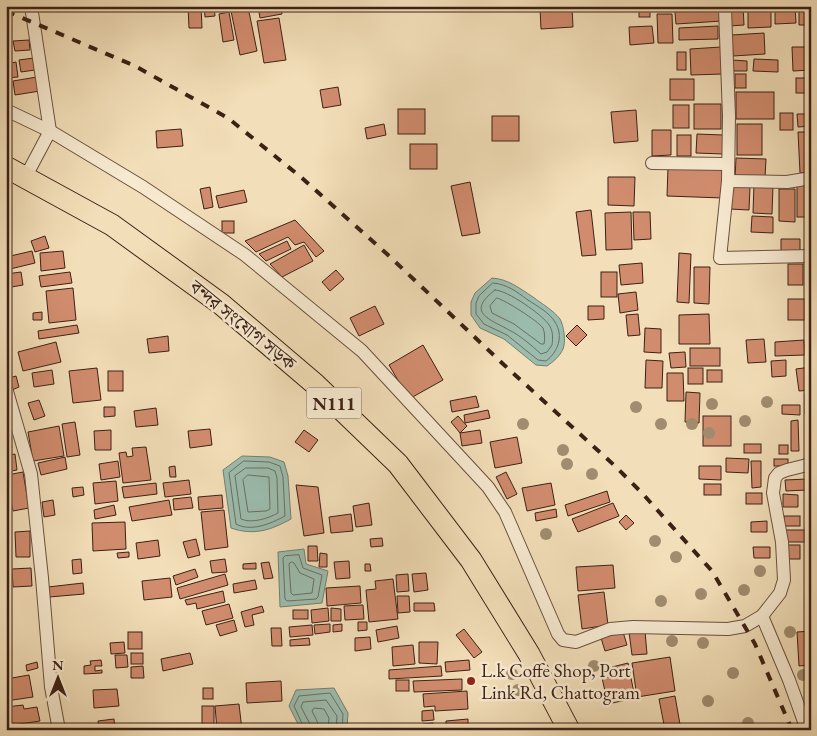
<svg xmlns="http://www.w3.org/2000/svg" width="817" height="736" viewBox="0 0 817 736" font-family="'EB Garamond','Noto Serif Bengali',serif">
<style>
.water{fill:#9bbcad;stroke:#757e71}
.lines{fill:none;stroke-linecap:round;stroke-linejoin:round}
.shore{stroke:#6c6e62;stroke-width:1}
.building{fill:#d18c6e;stroke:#3d2116}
.minor-casing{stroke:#6a503e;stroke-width:14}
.trunk-casing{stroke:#3d2116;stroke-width:23}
.minor{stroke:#f7ead1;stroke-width:12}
.trunk{stroke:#f2deb8;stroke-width:21}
.rail{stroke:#3d2116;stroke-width:4;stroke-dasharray:9 9;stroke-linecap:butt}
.tree{fill:#a08c6f}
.poi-dot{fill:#8f2418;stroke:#f7ead1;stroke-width:2}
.labels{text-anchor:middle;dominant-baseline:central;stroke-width:5;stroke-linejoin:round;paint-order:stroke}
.shield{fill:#f7ead1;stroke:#755d4e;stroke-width:1}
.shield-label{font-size:18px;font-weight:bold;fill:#3d2116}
.street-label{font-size:19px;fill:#3d2116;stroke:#f7ead1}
.poi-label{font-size:19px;fill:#3d2116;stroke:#f7ead1;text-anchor:start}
</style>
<rect width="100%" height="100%" fill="#f2deb8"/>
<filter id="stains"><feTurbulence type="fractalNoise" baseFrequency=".004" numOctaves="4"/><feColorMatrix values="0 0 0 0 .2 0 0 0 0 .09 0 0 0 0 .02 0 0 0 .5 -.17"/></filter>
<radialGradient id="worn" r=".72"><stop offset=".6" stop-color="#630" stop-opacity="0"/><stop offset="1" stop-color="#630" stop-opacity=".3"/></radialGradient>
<!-- water -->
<g class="water">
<path d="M492,278c16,1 27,10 41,19 9,7 20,13 27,22 4,7 6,23 3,30 -3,7 -10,13 -16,17l-11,-1 -32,-26 -24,-11 -9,-13v-13l4,-9z"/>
<path d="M242,456l28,1 14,5 4,14 3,43c-20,11 -37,17 -60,9l-8,-58z"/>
<polygon points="304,549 306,564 328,571 322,603 280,607 278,552"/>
<polygon points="334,688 348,713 347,728 345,730 301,730 289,706 296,690"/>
</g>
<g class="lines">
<!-- shore -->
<g class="shore">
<path d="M493,283c14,1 24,9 35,17 9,6 22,13 27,22 9,14 3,30 -9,39l-8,-1 -31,-25 -23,-11 -8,-10v-11l3,-7z"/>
<path d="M495,290c12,0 48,25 54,35 4,5 4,13 3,20l-5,7 -6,2c-10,-9 -20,-18 -32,-24 -19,-11 -44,-17 -14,-40z"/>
<path d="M497,298c8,2 41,23 46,30 2,5 2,11 1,16h-3l-27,-20 -22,-11 -2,-7z"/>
<path d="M244,461l25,1 11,4 3,11 2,39c-15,8 -34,16 -49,8l-7,-51z"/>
<path d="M246,468h22l7,3 2,7 1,35c-9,5 -26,11 -37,6l-6,-43z"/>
<polygon points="248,475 269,477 270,509 266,511 248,512 243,480"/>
<polygon points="299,555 303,568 322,575 318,597 316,599 287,601 285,599 283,558 285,556"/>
<polygon points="292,562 294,563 300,573 314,579 312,593 293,595 291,593 289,564"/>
<polyline points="305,730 294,706 299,696 330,693 343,714 342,730"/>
<polyline points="311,730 310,724 301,707 303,702 326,700 337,716 336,730"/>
<polyline points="319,730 317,721 312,711 314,708 324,709 329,718 328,730"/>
</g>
</g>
<!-- building -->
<g class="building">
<polygon points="163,6 183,6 183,9 163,10"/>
<polygon points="188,6 201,6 202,28 189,28"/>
<polygon points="204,6 214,6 215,16 205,17"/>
<polygon points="258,6 281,6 282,14 260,18"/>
<polygon points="572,6 573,27 541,29 540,7"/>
<polygon points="729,6 743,6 744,25 729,26"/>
<polygon points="748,6 771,6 771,27 748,28"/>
<polygon points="775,6 795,6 796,23 775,24"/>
<polygon points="799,6 808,6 809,25 799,25"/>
<polygon points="248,7 257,51 240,55 231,11"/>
<rect x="639" y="8" width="11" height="9"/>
<polygon points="721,10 722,21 676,24 675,12"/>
<polygon points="229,12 234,40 223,42 219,14"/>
<polygon points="657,14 672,14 673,43 658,43"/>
<polygon points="279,18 286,60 264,63 257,21"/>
<polygon points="652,26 654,43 630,45 629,27"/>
<polygon points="718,26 718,39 679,40 679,28"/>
<polygon points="764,33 765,54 733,56 732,35"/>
<polygon points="29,40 30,50 15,51 13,41"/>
<polygon points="721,47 723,74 691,75 690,49"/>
<polygon points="792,47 811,47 811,70 793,71"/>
<rect x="677" y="52" width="9" height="18"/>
<polygon points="34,58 35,70 21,72 19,60"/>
<polygon points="754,59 778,60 778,72 753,71"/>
<polygon points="732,60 747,61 747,71 731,71"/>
<polygon points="16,62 18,77 6,78 6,64"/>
<rect x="735" y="74" width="11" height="14"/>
<polygon points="37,77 40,91 15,95 13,81"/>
<rect x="796" y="78" width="15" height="15"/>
<rect x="670" y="79" width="24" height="21"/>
<polygon points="338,87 341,105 323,108 320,90"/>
<rect x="736" y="92" width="38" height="27"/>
<rect x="694" y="104" width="27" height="25"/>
<rect x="673" y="105" width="16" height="23"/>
<rect x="398" y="109" width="27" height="25"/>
<polygon points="636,110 638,141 614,143 611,112"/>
<rect x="780" y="113" width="13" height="17"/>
<polygon points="797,114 811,114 811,126 798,127"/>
<rect x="492" y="116" width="27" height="25"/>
<polygon points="384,124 386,135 367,139 365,128"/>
<rect x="737" y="124" width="25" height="31"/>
<polygon points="181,129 183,146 157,148 156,131"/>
<polygon points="652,130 671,130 671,155 652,156"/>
<polygon points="798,132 811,132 811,172 800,173"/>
<polygon points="697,134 723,135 723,154 696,153"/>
<rect x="677" y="135" width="14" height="21"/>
<rect x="410" y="144" width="27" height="25"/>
<polygon points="736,158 766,159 765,178 735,178"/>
<polygon points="668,167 724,168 723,198 667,196"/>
<polygon points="608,177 635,177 634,206 608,205"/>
<polygon points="470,182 480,233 462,236 451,186"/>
<rect x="797" y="183" width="14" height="34"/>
<polygon points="754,184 773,185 772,214 753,213"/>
<polygon points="731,186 750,187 749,210 730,209"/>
<polygon points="210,187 213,207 204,209 200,189"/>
<polygon points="779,189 795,189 795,222 779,221"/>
<polygon points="244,190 247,202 219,208 216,196"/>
<polygon points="591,210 596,255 582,256 576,212"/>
<polygon points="631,212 632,249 606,250 605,213"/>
<polygon points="633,212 650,212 651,239 634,240"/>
<polygon points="752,216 773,217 773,233 751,232"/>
<polygon points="295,220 324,251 316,257 304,242 295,245 288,237 256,252 245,241"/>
<rect x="222" y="221" width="12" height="12"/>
<polygon points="45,236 49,248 35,252 31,241"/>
<polygon points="781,239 800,239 800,252 781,253"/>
<polygon points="287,241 291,249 266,261 259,254"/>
<polygon points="304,245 313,261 282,277 270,264"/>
<polygon points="32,251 35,263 6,270 6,257"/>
<polygon points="63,251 65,268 41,271 40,253"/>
<polygon points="679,253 691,254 689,303 677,302"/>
<polygon points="642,263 643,283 621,285 619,265"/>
<rect x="788" y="264" width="15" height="21"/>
<polygon points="694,267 710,267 709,304 694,303"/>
<polygon points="336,270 344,279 330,291 322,282"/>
<polygon points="21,272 23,285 6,288 6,274"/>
<polygon points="70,272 72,283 41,287 39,276"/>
<rect x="601" y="272" width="16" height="25"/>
<polygon points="73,288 76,320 49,323 46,291"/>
<polygon points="636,292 638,310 620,313 618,294"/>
<rect x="788" y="299" width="17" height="21"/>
<polygon points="375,306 384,324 359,336 350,318"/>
<polygon points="588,306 604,306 604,319 588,320"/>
<polygon points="42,312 42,320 33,320 33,313"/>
<polygon points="638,314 640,335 628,336 626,315"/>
<polygon points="709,314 710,344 679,344 679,315"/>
<polygon points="77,325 79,333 39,339 38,331"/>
<polygon points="577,325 587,335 576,346 566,336"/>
<polygon points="645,328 661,329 661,353 644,352"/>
<polygon points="168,336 169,351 149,353 147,339"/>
<polygon points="764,339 766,362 748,363 746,340"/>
<polygon points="804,340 805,355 775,356 775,342"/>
<polygon points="56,342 61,362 23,371 18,352"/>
<polygon points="423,345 443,380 409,399 389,365"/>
<rect x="690" y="348" width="30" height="18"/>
<polygon points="685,352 686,367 671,368 669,353"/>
<polygon points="646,360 663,361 662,388 645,388"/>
<polygon points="786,360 786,376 772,377 771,361"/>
<polygon points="811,367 811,390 799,391 796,369"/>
<polygon points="97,368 101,400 73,403 69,371"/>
<rect x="688" y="368" width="15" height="16"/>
<polygon points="52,370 54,384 34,387 32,373"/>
<rect x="707" y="370" width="15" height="12"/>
<rect x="108" y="371" width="15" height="20"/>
<polygon points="667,373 683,373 684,401 667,401"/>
<polygon points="16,376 19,387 12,390 9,378"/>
<polygon points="686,392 700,393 699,423 685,422"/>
<rect x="805" y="394" width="6" height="20"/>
<polygon points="476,396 479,407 452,412 450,401"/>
<polygon points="39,400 45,416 34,420 28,403"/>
<polygon points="782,405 800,405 800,415 782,414"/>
<polygon points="104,407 115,407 115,416 104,417"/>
<polygon points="156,408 158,425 136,427 134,411"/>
<polygon points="488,410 490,418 465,423 464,415"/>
<polygon points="458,416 467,426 460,433 451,422"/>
<rect x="703" y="416" width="28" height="30"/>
<polygon points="798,420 799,451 791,451 791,421"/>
<polygon points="75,422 80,455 67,457 62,424"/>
<polygon points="807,424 811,424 811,451 806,451"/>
<polygon points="59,426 64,456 33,461 28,432"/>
<polygon points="210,429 212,445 190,448 188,431"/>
<polygon points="111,430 111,450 95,450 94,431"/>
<polygon points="304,430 318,440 309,452 295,442"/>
<polygon points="480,430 482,443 462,446 460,433"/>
<polygon points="9,433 12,448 6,449 6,434"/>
<polygon points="517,437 522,463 495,468 490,442"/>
<rect x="744" y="444" width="17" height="9"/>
<rect x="779" y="445" width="9" height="9"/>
<polygon points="146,447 151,480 123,483 119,453 126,452 127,457 133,456 132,448"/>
<polygon points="15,454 17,470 6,472 6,456"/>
<polygon points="65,457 67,469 41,475 38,463"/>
<polygon points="726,458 749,459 748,473 726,472"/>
<rect x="774" y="459" width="14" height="7"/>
<polygon points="118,461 120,477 101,480 99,464"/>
<polygon points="751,461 761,461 761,487 752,488"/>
<polygon points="175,466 176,477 170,477 169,467"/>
<polygon points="699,466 721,466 721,480 699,479"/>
<polygon points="23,472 29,508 13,511 7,475"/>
<polygon points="506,472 517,494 507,499 496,477"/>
<polygon points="807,479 807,490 786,491 785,480"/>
<polygon points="189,480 191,494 165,497 163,483"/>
<polygon points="116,481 118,501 95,504 93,483"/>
<polygon points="156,483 157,494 124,498 122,487"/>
<polygon points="551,483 555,505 527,511 522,488"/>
<rect x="704" y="484" width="17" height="11"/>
<polygon points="296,485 318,487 324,533 304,536"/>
<polygon points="83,487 84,495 73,497 72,488"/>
<polygon points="607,491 610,502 568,516 565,505"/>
<rect x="746" y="493" width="16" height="11"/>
<polygon points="783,494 798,495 798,507 783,507"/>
<polygon points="222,495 223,508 199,510 198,497"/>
<polygon points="191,497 193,508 174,510 173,499"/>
<polygon points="53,500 55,515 44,517 42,502"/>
<polygon points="169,500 172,515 132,521 129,507"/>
<polygon points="369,503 372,525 356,527 353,506"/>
<polygon points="613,503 619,516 578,532 572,519"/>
<polygon points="114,505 116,515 95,519 94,510"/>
<polygon points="556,509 557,517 536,521 535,513"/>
<polygon points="224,510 228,547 205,550 201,512"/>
<polygon points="351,514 353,531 331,533 329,517"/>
<polygon points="626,515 634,523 626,530 619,522"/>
<rect x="784" y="516" width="16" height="10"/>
<polygon points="767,521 767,532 751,532 751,522"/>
<polygon points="125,522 126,549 93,551 92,523"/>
<rect x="784" y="530" width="21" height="12"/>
<polygon points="30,531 30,557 16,557 15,532"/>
<polygon points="382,538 383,546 371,547 370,539"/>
<polygon points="196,539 200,555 188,558 183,542"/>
<polygon points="158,540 160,556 138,559 136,543"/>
<rect x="786" y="545" width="14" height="14"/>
<polygon points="308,546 317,546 318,561 308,561"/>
<polygon points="753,547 770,547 770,558 754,558"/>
<polygon points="129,552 129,557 118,558 117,553"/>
<polygon points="320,553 327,554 327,567 319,567"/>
<polygon points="81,559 82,573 73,574 72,560"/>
<polygon points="225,559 227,572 212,573 210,561"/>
<polygon points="349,561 350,578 336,579 334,562"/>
<polygon points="269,562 273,578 264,579 261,563"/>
<polygon points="256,563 256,569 243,569 243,564"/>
<polygon points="365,564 370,564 371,571 365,571"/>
<polygon points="613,565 615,588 578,591 576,567"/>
<polygon points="31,568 32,586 13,587 12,569"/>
<polygon points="195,569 198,577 176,585 173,576"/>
<polygon points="426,573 428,590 414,592 412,574"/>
<polygon points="225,574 228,585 180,599 177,588"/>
<polygon points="408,574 409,591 397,592 396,575"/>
<polygon points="170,578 172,597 144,600 142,581"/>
<polygon points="393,579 398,619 369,622 366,590 376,589 375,581"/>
<polygon points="255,580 257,589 234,593 233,584"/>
<polygon points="83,583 84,594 49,597 48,587"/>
<polygon points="360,586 361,603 327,606 326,588"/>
<polygon points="223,591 225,602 197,609 196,603 187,605 185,600"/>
<polygon points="604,592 608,625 582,629 578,595"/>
<polygon points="397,596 409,596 410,612 398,613"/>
<polygon points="414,603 434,603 435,611 414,611"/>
<polygon points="229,604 233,618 206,625 202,611"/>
<polygon points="363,605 364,619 345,620 344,606"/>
<polygon points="262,606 264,612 252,615 254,625 245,627 241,612"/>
<polygon points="328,608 329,621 312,623 311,610"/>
<polygon points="331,608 341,609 341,621 331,621"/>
<rect x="293" y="610" width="15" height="9"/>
<polygon points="234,620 237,631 220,636 216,625"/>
<polygon points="358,622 367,622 367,630 358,631"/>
<polygon points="330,624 330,632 315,634 314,625"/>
<polygon points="342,624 342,631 333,632 333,625"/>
<polygon points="312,625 313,635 290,637 289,627"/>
<polygon points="397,626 399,638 378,642 376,630"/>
<polygon points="271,628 281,628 282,646 272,646"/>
<polygon points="464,629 482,652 474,658 456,635"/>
<polygon points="645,631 647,654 632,655 629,632"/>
<polygon points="811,631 811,665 799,666 797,632"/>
<rect x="128" y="632" width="14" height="17"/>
<polygon points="623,632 627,645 605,651 601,638"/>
<polygon points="370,637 371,649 355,651 355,638"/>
<polygon points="309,638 310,645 290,646 290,640"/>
<polygon points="124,642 125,653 111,654 110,643"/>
<polygon points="419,642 438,642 437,664 419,663"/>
<polygon points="413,645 415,664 393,666 392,647"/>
<rect x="131" y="653" width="12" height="11"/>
<polygon points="190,653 193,664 163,671 161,659"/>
<polygon points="115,655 127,655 128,667 116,668"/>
<polygon points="670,657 675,691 637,697 632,663"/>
<polygon points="101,660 102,666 95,666 95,671 102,670 102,673 84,674 84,666 91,665 90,661"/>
<polygon points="469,660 470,670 446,672 445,662"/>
<polygon points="37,662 38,668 27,671 26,665"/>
<polygon points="628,663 635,698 608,704 602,678 614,676 612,667"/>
<polygon points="143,666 144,678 131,678 131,667"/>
<polygon points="441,666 442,676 389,679 389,670"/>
<polygon points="29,675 33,697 6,701 6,679"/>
<polygon points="462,679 462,690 414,692 413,681"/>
<rect x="396" y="680" width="13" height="11"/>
<polygon points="281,681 282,701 247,703 246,683"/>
<rect x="203" y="688" width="10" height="11"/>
<polygon points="117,689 119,706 94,708 93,690"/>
<polygon points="467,691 468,709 435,711 435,706 424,707 423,694"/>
<polygon points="675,696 681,730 665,730 659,699"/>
<polygon points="239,704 242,730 217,730 215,706"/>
<polygon points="23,705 24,709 37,707 40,721 6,726 6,707"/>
<rect x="202" y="706" width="12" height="24"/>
<polygon points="433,710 434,720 422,721 422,711"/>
<polygon points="114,719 115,730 99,730 98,721"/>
<polygon points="468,719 468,730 446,730 446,721"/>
<polygon points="433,723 433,730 424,730 423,724"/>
<polygon points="284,726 285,730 258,730 258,729"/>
</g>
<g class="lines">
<!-- minor casing -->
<g class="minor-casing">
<g id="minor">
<polyline points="723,6 725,9 729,116 728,181 720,258 811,256"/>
<polyline points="6,110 50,131 143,187 245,255 362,351 488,487 505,512 558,634 563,640 576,642 610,629 633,627 728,629 745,626 762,616 780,593 784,580 782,542 773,493 775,478 779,473 787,470 811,464"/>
<polyline points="652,163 728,164"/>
<polyline points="25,178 50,131 31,6"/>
<polyline points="728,181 787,182 811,178"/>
<polyline points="6,388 31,474 42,578 51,687 59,730"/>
<polyline points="762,616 789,680 807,730"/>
</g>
</g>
<!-- trunk casing -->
<g class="trunk-casing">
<polyline id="trunk" points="6,167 112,225 221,304 315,384 398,464 471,560 529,654 569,730"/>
</g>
<!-- minor -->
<use href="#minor" class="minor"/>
<!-- trunk -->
<use href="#trunk" class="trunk"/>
<!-- rail -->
<polyline class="rail" points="6,11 135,66 228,118 302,178 387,254 502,363 615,466 642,493 712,571 755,644 792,730"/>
</g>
<!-- trees -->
<g class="tree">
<circle cx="767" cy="402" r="6"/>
<circle cx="712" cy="404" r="6"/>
<circle cx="636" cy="407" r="6"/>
<circle cx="745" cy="421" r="6"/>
<circle cx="523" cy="424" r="6"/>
<circle cx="661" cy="424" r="6"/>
<circle cx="692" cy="424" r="6"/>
<circle cx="709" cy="433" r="6"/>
<circle cx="563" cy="450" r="6"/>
<circle cx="567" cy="464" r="6"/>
<circle cx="592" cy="474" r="6"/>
<circle cx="546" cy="534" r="6"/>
<circle cx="655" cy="541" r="6"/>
<circle cx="676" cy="557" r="6"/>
<circle cx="760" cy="571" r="6"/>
<circle cx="744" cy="590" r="6"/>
<circle cx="701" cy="594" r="6"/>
<circle cx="661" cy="601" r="6"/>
<circle cx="790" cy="632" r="6"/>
<circle cx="672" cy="641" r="6"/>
<circle cx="703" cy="643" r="6"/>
<circle cx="594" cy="666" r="6"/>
<circle cx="733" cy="673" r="6"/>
<circle cx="512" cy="674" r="6"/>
<circle cx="803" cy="675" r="6"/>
<circle cx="518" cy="690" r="6"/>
<circle cx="708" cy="701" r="6"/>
<circle cx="748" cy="723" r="6"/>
</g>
<!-- markers -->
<circle class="poi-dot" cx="471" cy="681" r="5"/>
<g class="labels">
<!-- shield labels -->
<rect class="shield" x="306.5" y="387.5" width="55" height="31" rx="4"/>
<g class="shield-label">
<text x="334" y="403">N111</text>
</g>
<!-- street labels -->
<g class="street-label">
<text transform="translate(243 325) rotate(39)">বন্দর সংযোগ সড়ক</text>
</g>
<!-- poi labels -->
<g class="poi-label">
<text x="481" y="670">L.k Coffe Shop, Port<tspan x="481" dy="22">Link Rd, Chattogram</tspan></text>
</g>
</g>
<!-- margin -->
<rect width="817" height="736" fill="none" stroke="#f2deb8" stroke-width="25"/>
<rect x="8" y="8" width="802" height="721" fill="none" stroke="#3d2116" stroke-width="2.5"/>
<rect x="12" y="12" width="792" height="711" fill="none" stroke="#3d2116"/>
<!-- north arrow -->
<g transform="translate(58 678)" stroke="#f7ead1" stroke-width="4" paint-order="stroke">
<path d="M0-4L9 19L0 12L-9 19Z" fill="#3d2116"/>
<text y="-8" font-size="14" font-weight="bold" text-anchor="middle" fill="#3d2116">N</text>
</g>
<rect width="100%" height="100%" filter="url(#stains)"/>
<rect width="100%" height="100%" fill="url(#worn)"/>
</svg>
